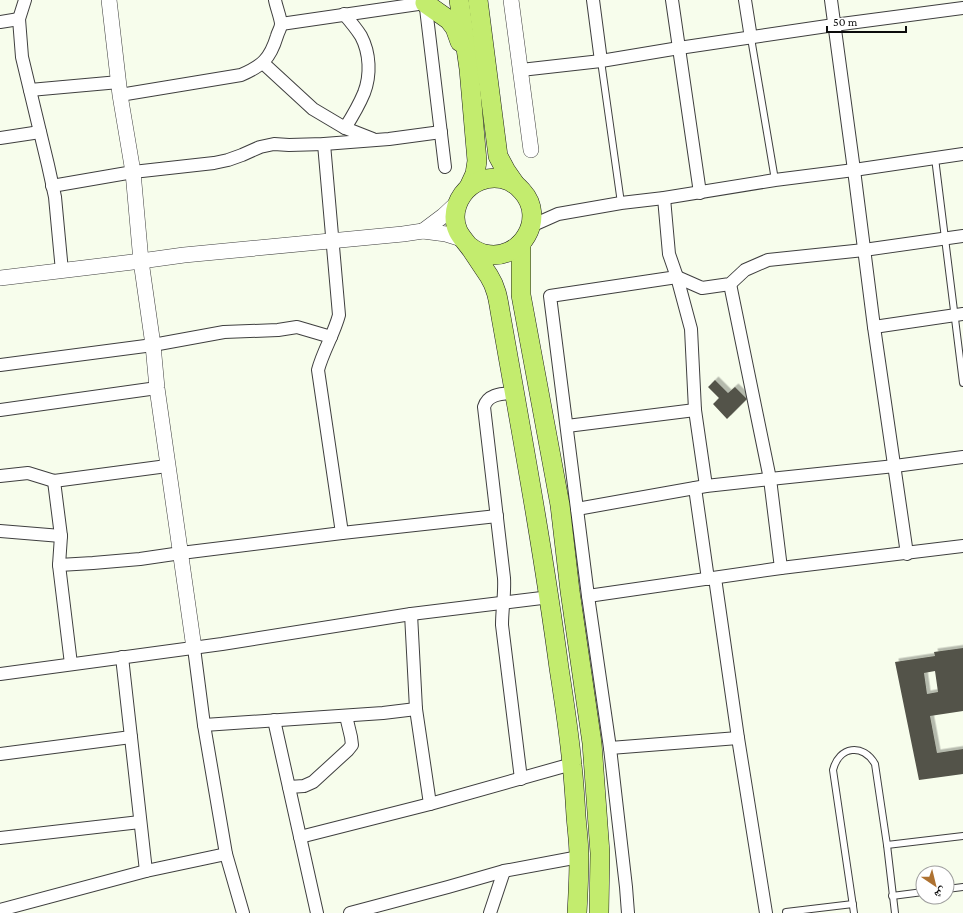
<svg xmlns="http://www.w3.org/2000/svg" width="963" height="913" viewBox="0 0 963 913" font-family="'Crimson Pro','Noto Naskh Arabic',serif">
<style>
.building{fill:#535349;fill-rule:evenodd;filter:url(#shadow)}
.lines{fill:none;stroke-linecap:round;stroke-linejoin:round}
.service-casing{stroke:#3f3f3f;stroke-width:8}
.minor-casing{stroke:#3f3f3f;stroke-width:14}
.tertiary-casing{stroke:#3f3f3f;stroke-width:16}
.primary-casing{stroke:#1d1d1d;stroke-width:20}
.service{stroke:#fff;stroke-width:6}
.minor{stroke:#fff;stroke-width:12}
.tertiary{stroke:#fff;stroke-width:15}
.primary{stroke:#c3ec6e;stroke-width:19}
</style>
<defs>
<filter id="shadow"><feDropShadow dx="3.5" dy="-3.5" stdDeviation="0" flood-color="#0004"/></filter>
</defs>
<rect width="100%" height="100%" fill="#f7fdec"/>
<!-- building -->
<g class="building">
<polygon points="715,380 728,393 735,387 747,399 727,419 713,404 719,398 708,387"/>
<path d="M963,648v63l-33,5 7,37 26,-4v25l-44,6 -24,-118 40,-6 -1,-4zM935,671l3,21 -11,2 -3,-21z"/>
</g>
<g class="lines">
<!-- service casing -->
<g class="service-casing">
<g id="service">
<polyline points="751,38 775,180"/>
<polyline points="601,61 621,203"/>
<polyline points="935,158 963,383"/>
<polyline points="887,845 963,836"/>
<polyline points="947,889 963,887"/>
<polyline points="892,896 923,892"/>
<polyline points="786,912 853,904"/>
<path d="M854,913l-21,-143c6,-24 30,-27 42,-6l12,81 8,68"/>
</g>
</g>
<!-- minor casing -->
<g class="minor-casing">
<g id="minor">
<polyline points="25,0 19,19 22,57 48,165 55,197 62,271"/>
<polyline points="425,0 445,167"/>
<polyline points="593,0 601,61"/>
<polyline points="672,0 700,193"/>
<polyline points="745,0 751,38"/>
<polyline points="831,0 854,170 874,327 907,554"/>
<path d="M344,14c6,7 12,14 17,22 9,17 10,39 3,57 -5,12 -12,24 -19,35"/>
<polyline points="0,22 19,19"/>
<polyline points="281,24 425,3"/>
<polyline points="263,63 313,109 345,128 373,139"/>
<polyline points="521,70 601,61 679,48 834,25 963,8"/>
<polyline points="30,90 119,82"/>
<path d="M120,95l121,-20c21,-9 29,-16 36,-39 1,-4 4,-8 4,-12 0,-5 -5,-18 -6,-24"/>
<polyline points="0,138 40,132"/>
<path d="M324,144l15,171c-5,19 -16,36 -21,55l24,163"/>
<polyline points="52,186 133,172 214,163 228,160 242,155 260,147 274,144 289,145 324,144 389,139 441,132"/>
<polyline points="664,198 669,254 677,277 691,329 695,410 706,486"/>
<polyline points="531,226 558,214 621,203 664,198 775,180 854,170 963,154"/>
<polyline points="730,284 770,479 781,568"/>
<polyline points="874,327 963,314"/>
<polyline points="0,365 153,345 224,332 278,330 297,327 331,337"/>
<path d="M515,393c-12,1 -27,0 -31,14l20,171c1,16 -2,31 -2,47l19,154"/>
<polyline points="0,410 157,388"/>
<polyline points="567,426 695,410"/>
<polyline points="0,476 28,473 54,481 167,466"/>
<polyline points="54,481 61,536 59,565 71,664"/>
<polyline points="695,488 708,579"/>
<polyline points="577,509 706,486 770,479 895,466 963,457"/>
<polyline points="0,531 61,536"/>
<polyline points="59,565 93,563 140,559 181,553 342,533 497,516"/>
<polyline points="715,578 738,738 766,913"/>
<polyline points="588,596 781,568 963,546"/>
<polyline points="411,614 416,709 430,804"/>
<polyline points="194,648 204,725 226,854 243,913"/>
<polyline points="122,657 146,871"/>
<polyline points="0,674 222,644 411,614 550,597"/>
<polyline points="274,720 317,913"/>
<polyline points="204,725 383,713 416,709"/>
<polyline points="610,748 738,738"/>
<polyline points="0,754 131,737"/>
<polyline points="289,787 304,786 313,782 348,750 352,745 351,737 346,716"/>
<polyline points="300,837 430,804 572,764"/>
<polyline points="0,838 140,822"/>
<polyline points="0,910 146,871 226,854"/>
<polyline points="350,913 448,887 504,871 579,857"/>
<polyline points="490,913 504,871"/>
<polyline points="628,913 626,887 610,748 588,596 550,296 677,277 702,288 730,284 745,270 768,260 864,250 963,236"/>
</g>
</g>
<!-- tertiary casing -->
<g class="tertiary-casing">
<g id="tertiary">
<polyline points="109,0 120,95 133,172 141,261 153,345 157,388 194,648"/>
<polyline points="511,0 531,150"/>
<polyline points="423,231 443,216 458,202"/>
<polyline points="0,278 141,261 184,255 403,234 423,231 446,234 462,239"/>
</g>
</g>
<!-- primary casing -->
<g class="primary-casing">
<g id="primary">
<polyline points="459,0 469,69 477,161 475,174 469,187"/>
<polyline points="478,0 498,156 506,171 515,184"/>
<polyline points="425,3 449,20 455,28 460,42"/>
<polyline points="521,243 521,295 560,505 570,591 592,743 600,853 599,913"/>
<path d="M469,246c5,4 10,7 16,8 36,8 62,-36 37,-63 -23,-27 -66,-9 -67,26 0,15 8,21 16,32 6,9 12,18 18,27 7,11 9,22 11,35 21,119 43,238 59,357 5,32 10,64 13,97 2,17 3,34 4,51 1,13 3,27 3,41 0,19 -1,38 -2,56"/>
</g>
</g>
<!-- service -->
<use href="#service" class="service"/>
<!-- minor -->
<use href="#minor" class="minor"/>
<!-- tertiary -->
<use href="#tertiary" class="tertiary"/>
<!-- primary -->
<use href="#primary" class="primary"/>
</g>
<!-- north arrow -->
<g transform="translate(935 885) rotate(145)"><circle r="19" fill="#ffffff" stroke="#9e9e9e"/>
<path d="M0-3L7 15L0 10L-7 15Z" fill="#ae7231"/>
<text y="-6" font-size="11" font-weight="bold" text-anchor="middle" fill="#0c0c0c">ش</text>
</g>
<!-- scale -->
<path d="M827 26v6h79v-6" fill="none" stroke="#0c0c0c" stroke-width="2"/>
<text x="833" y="26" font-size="12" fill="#0c0c0c" stroke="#ffffff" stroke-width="3" paint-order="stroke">50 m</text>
</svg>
